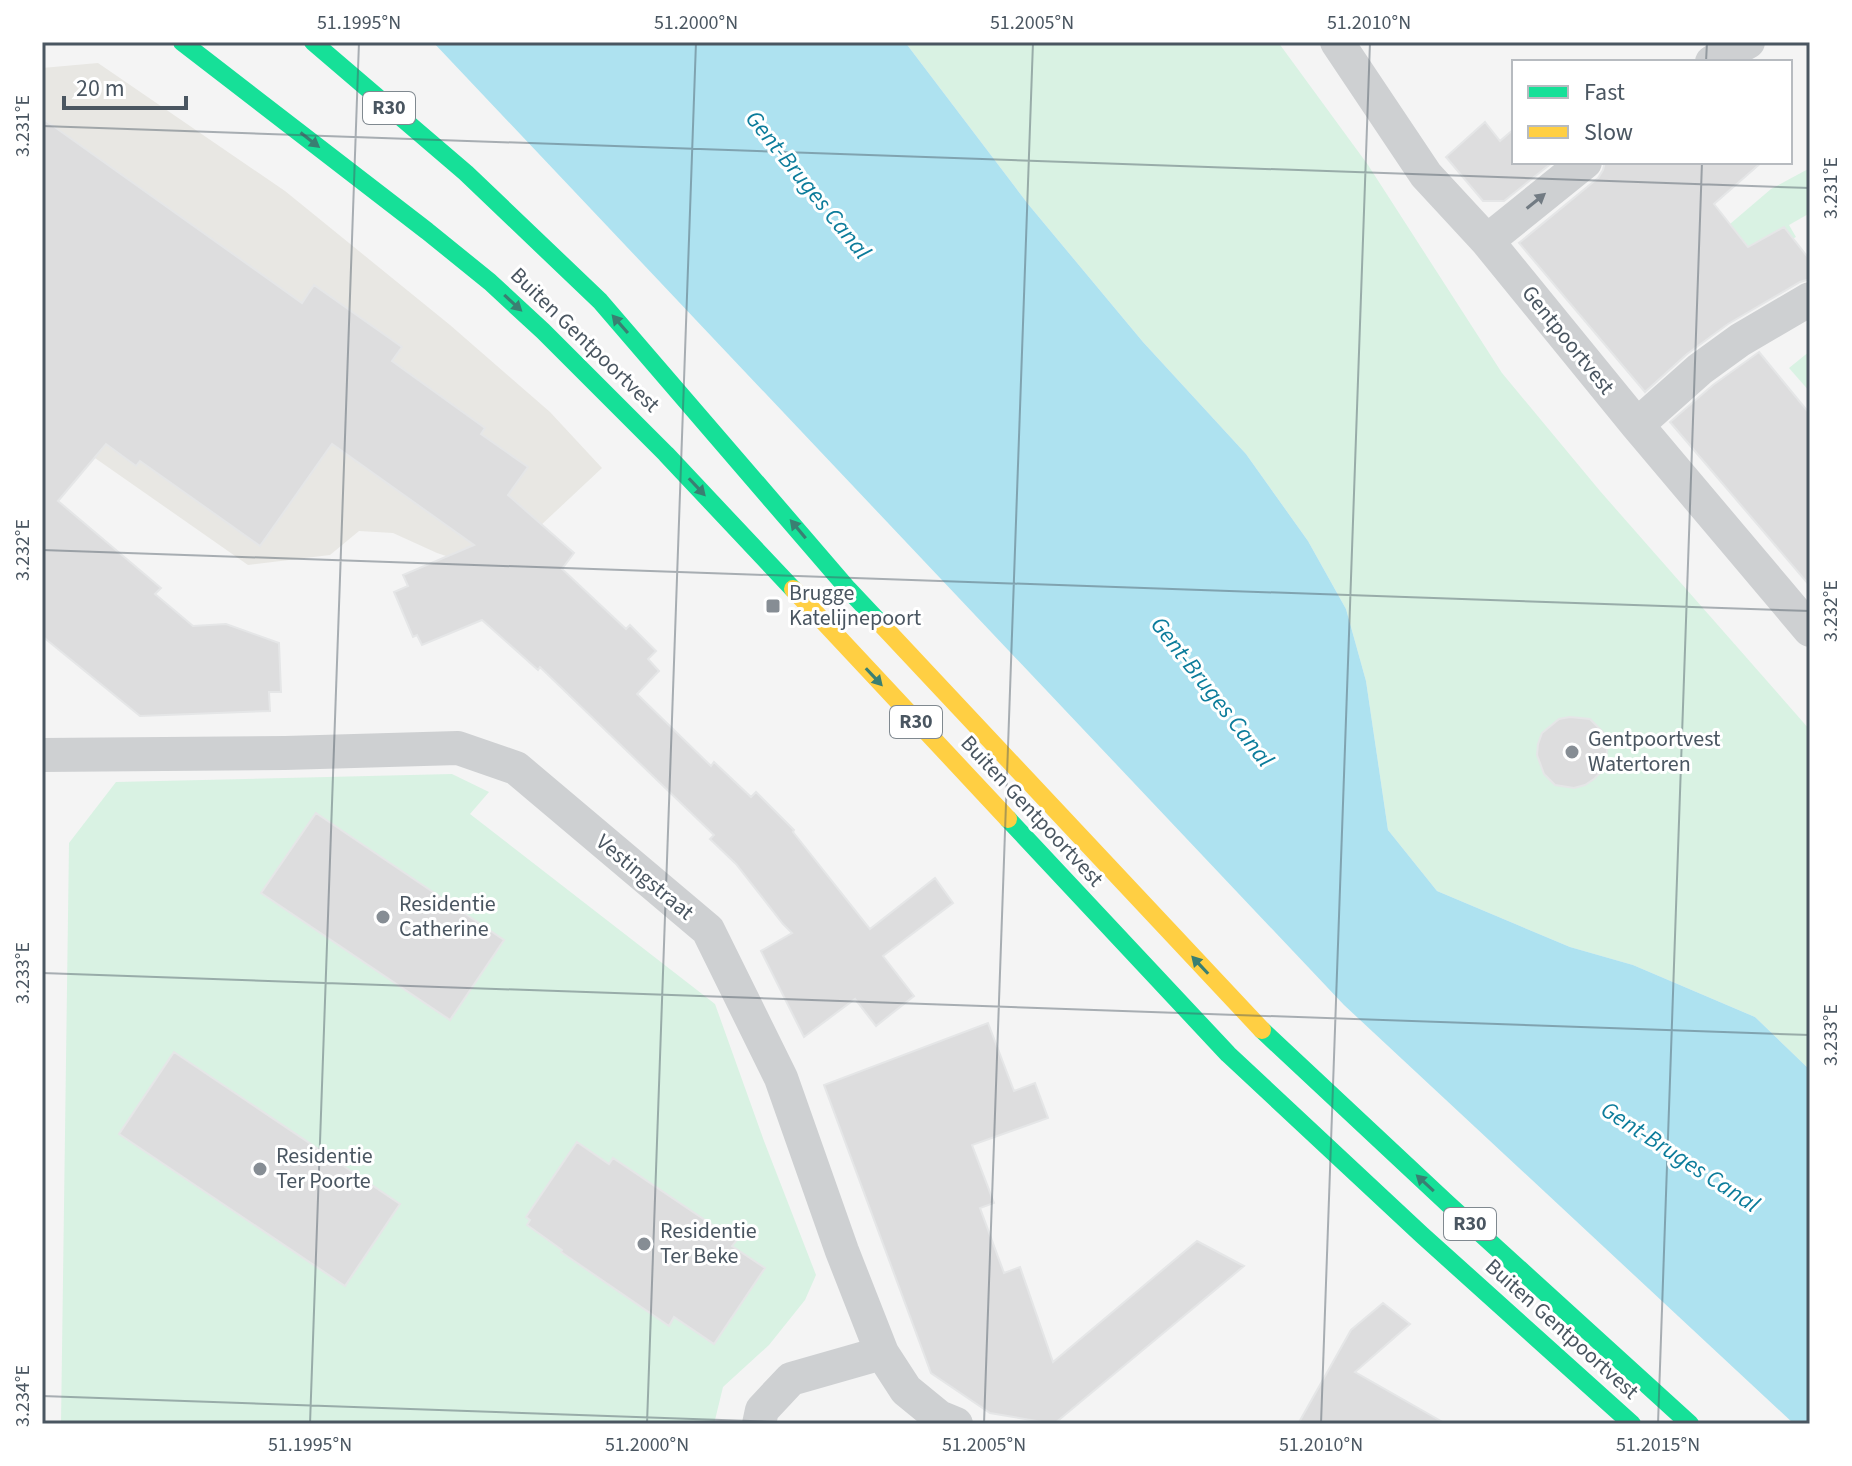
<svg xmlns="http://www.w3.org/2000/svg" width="1852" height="1466" viewBox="0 0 1852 1466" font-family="'Source Sans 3',sans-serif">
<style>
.commercial{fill:#e8e7e3}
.green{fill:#d9f2e3}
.water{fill:#aee2f0}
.building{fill:#ddddde;stroke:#e5e6e7;stroke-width:2}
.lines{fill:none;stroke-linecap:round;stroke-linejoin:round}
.street{stroke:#ced0d2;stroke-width:34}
.fast{stroke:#16e098;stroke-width:18}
.slow{stroke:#ffcf43;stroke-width:18}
.oneway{fill:#3a7f72}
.oneway2{fill:#727b83}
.ticks{fill:none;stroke:#4a5661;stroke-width:2;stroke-opacity:0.45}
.poi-dot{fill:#868d94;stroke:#fff;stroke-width:3}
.labels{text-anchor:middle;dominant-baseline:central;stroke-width:6;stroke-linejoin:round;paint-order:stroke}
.shield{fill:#fff;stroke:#808990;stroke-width:2}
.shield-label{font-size:20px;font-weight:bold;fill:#4a5661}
.street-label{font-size:22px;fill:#4a5661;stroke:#fff}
.poi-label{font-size:22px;fill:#4a5661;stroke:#fff;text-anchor:start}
.water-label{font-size:24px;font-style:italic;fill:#0c7c9b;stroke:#fff}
.neatline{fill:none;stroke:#4a5661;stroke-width:3}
.ticks-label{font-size:20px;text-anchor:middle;fill:#4a5661}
</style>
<rect width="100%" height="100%" fill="#f4f4f4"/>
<path class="commercial" d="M98,63l187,128 165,134 100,87 52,56 -94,88 -41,7 -30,-10 -44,-20 -34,-2 -29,24 -82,10 -206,-144v-353z"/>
<path class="green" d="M905,42h373l90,123 134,208 98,118 210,239v340l-55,-53 -122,-52 -63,-18 -133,-56 -49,-61 -22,-149 -20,-72 -38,-68 -62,-87 -103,-112 -115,-138z
M1810,168v45l-21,12 7,12 -83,46 -17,-30 75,-64z
M1810,351v41l-21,-24z
M452,774l37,18 -19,22 245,190 49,137 52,134 -11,25 -36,45 -46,42 -9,37h-653l8,-581 47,-61z"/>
<path class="water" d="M433,42h472l123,162 115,138 103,112 62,87 38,68 20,72 22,149 49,61 133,56 63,18 122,52 55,53v354h-16l-450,-419z"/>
<path class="building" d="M42,118l260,185 12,-18 88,62 -10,14 93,67 -4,6 47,33 -20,28 66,58 -12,16 64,60 4,-4 26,26 -8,8 11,12 -22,23 74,72 3,-4 37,35 5,-5 38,38 -1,2 77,97 65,-51 18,25 -70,53 31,40 -38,30 -21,-27 -51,38 -43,-86 31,-18 -9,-9 -47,-60 -26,-25 4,-4 -174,-168 -2,3 -56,-50 -60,25 -5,-10 -4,2 -19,-45 14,-6 -5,-11 71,-30 -142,-101 -72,102 -120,-85 -4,5 -30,-22 -48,57 103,87 -6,6 38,32 33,-2 53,19 2,49h-12l1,19 -130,5 -98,-80z
M1485,122l15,19 14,-12v33h39l-49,39h-21l-37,-44z
M1605,162h157l-48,42 34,43 36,-20 26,33v19l-10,3 -72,42 -41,30 -42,38 -126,-149 79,-65 5,-8z
M1759,352l51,62v172l-140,-164 43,-37z
M1570,717l20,2 13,13 4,18 -1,11 -4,10 -8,8 -9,6 -11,3 -19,-3 -11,-11 -7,-19 1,-11 4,-11 17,-14z
M316,813l188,127 -54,80 -189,-127z
M988,1023l26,68 21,-8 13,35 -76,27 22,58 -14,5 24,65 16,-6 33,95 144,-121 47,25 -190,158 -64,-11 -59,-40 -107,-288z
M174,1052l226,152 -55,82 -226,-152z
M577,1142l32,22 4,-6 123,83 -4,5 33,22 -51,76 -40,-27 -5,9 -108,-74 1,-2 -35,-25 3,-5 -4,-3z
M1383,1303l27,21 -55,48 91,52h-148l53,-94z"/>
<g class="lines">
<path class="street" d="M1337,42l89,133 61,66 150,184 173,205
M1712,62l36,-20
M1487,241l98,-79
M1637,425l63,-56 40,-29 70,-41
M42,755l243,-2 173,-5 58,20 192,162 73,148 61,173 40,102 24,37 33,27 17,7
M759,1424l3,-14 29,-31 91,-26"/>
<path class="fast" d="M182,42l245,189 63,51 53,49 123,123 127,135
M313,42l153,131 134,128 248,288 32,34
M1008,819l220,235 194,181 210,189
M1262,1030l185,173 243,221"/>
<path class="slow" d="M793,589l215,230
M880,623l382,407"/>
</g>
<defs><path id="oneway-solid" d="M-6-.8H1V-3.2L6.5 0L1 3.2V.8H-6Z" transform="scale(2)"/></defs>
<g class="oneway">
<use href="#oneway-solid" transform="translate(310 140) rotate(38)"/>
<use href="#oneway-solid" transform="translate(513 303) rotate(43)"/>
<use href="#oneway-solid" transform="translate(620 324) rotate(-131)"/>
<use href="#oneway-solid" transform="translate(697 487) rotate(47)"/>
<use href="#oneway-solid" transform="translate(798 529) rotate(-130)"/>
<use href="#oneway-solid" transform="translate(874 677) rotate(47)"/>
<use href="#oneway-solid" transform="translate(1200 965) rotate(-133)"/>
<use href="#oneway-solid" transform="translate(1425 1183) rotate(-137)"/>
</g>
<use class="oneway2" href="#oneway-solid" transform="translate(1536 201) rotate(-39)"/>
<path class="ticks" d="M1706,62l1,-20M42,126l1768,62M42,550l1768,61M42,973l1768,62M42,1396l791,28M310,1424l49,-1382M647,1424l49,-1382M984,1424l49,-1382M1321,1424l49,-1382M1658,1424l44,-1262"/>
<g class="poi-dot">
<rect x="765" y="598" width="16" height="16" rx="4"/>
<circle cx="1572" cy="752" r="8"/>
<circle cx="383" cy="917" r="8"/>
<circle cx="260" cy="1169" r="8"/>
<circle cx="644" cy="1244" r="8"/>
</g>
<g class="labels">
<g class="shield">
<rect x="363" y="92" width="52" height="32" rx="6"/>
<rect x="890" y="706" width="52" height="32" rx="6"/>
<rect x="1444" y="1208" width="52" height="32" rx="6"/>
</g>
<g class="shield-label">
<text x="389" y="108">R30</text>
<text x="916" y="722">R30</text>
<text x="1470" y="1224">R30</text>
</g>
<g class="street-label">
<text transform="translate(585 340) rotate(44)">Buiten Gentpoortvest</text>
<text transform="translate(1568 340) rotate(51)">Gentpoortvest</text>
<text transform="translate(1032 811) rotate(47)">Buiten Gentpoortvest</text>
<text transform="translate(645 877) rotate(40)">Vestingstraat</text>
<text transform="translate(1562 1329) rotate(42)">Buiten Gentpoortvest</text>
</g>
<g class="poi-label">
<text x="789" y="593">Brugge<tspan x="789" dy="25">Katelijnepoort</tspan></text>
<text x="1588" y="739">Gentpoortvest<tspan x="1588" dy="25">Watertoren</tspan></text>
<text x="399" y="904">Residentie<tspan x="399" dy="25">Catherine</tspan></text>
<text x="276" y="1156">Residentie<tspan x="276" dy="25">Ter Poorte</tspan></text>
<text x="660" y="1231">Residentie<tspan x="660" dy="25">Ter Beke</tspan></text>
</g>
<g class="water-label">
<text transform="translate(808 185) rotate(51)">Gent-Bruges Canal</text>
<text transform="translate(1212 692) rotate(52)">Gent-Bruges Canal</text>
<text transform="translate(1680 1157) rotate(33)">Gent-Bruges Canal</text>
</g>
</g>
<rect width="1852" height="1466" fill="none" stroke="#ffffff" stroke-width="88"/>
<rect x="1512" y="60" width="280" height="104" fill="#ffffff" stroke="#b7bbc0" stroke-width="2"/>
<rect x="1528" y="86" width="40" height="12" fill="#16e098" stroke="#b7bbc0" stroke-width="2"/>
<text x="1584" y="100" font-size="24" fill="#4a5661">Fast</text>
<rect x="1528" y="126" width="40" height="12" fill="#ffcf43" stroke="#b7bbc0" stroke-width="2"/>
<text x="1584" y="140" font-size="24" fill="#4a5661">Slow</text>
<path d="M64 96v12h122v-12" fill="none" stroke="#4a5661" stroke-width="4"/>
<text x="76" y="96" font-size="24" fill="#4a5661" stroke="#ffffff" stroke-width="6" paint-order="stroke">20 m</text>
<rect x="44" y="44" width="1764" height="1378" class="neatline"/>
<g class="ticks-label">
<text x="359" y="29">51.1995°N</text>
<text x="696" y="29">51.2000°N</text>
<text x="1032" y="29">51.2005°N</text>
<text x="1369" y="29">51.2010°N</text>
<text transform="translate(22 126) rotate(-90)" y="7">3.231°E</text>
<text transform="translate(1830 188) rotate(-90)" y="7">3.231°E</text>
<text transform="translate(22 550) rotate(-90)" y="7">3.232°E</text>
<text transform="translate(1830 611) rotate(-90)" y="7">3.232°E</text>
<text transform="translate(22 973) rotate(-90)" y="7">3.233°E</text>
<text transform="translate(1830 1035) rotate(-90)" y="7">3.233°E</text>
<text transform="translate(22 1396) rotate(-90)" y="7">3.234°E</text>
<text x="310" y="1451">51.1995°N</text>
<text x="647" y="1451">51.2000°N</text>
<text x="984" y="1451">51.2005°N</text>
<text x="1321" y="1451">51.2010°N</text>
<text x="1658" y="1451">51.2015°N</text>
</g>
</svg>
